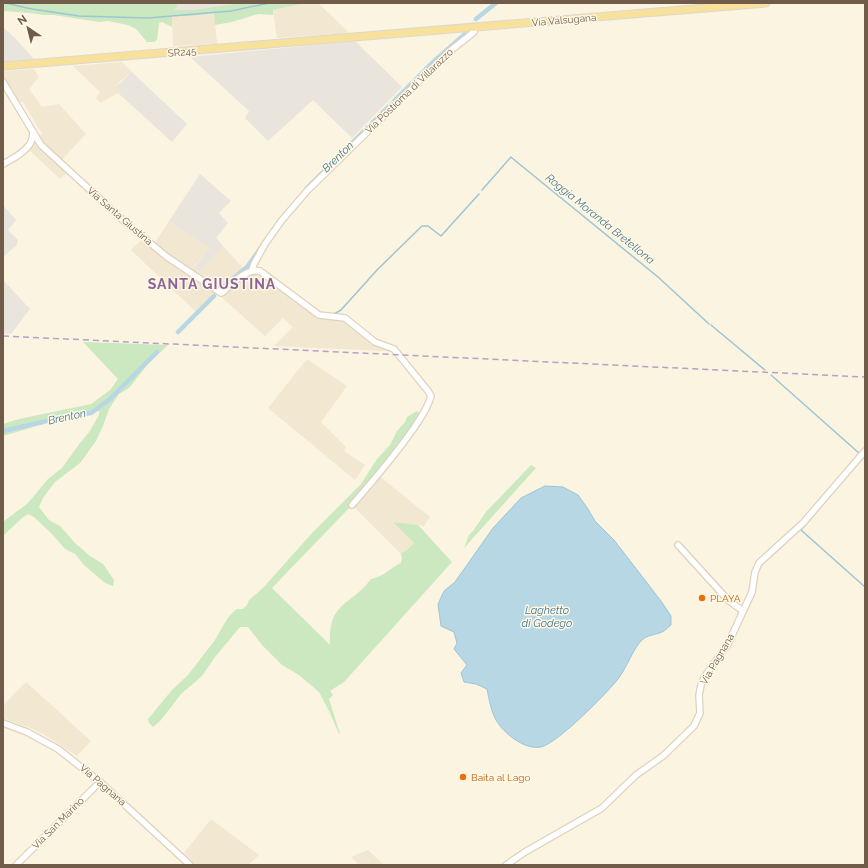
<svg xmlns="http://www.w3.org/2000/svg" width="868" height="868" viewBox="0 0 868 868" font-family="Raleway,sans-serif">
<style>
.residential{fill:#f2e7d0}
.industrial{fill:#eae5dc}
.green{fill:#cbe8c0}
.water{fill:#b7d7e4;stroke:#9dc5d5}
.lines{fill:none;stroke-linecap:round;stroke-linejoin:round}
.stream{stroke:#9dc5d5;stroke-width:1.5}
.canal{stroke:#b7d7e4;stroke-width:4.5}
.minor-casing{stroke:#dfd1bd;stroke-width:8}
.major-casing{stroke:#ddd8d3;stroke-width:9}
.minor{stroke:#fff;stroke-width:5.5}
.major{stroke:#f8e19b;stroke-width:7}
.rail{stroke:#b8a1c3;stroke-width:1.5;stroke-dasharray:6 4;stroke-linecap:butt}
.food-dot{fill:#e8710a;stroke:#fef8e7;stroke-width:1.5}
.labels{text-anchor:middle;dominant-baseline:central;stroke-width:3;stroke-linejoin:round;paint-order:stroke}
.street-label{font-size:10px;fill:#715c49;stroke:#fef8e7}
.food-label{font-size:10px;fill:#c56008;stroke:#fef8e7;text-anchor:start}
.water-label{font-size:11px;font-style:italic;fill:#47778b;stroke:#fef8e7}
.district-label{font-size:14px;font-weight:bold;letter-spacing:1px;fill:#8b6595;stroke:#fef8e7}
</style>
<rect width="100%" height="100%" fill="#fbf4e1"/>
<path class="residential" d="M305,3h13l31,30 -72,5 -4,-28z
M214,13l3,31 -44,2 -1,-30h20z
M122,62l10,10 -12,9 -5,6 5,5 -20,11 -4,-5 4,-6 -27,-26z
M34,69l5,8 -10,12 13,18 17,-3 27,30 -26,28 9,9 -9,8 -35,-33 17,-12 -19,-32h-3l-17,-22v-9z
M169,221l40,27 -15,19 6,4 16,-33 26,29 17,5 61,45 26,2 40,32 -112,-5 19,-19 -10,-9 -18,18 -48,-43 -21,19 -65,-62 12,-12 10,8z
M307,359l40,27 -26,36 25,25 -2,4 21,14 -10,15 -87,-72z
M379,476l51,41 -6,9 -30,-4 20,21 -9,9 -1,-1 -3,3 -52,-52z
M26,682l65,59 -14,15 -29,-19 -17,-9 -28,-10v-13z
M211,819l48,36 -11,10h-52l-12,-12z
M368,850l16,15h-25l-8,-8z"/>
<path class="industrial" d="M176,3h64l-48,7h-19l5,-4z
M3,27l11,10 20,22 -31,3z
M355,41l47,46 -50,51 -39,-38 -45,41 -23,-23 4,-7 -59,-54z
M132,72l55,52 -15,18 -54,-49 2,-1 -5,-5z
M200,174l31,27 -12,12 9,10 -12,15 7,8 -23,25 -6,-3 15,-20 -40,-27z
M3,205l13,15 -8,10 10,10 -1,5 -14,12z
M3,280l27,29 -19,25 -8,-1z"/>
<path class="green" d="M3,3h173l2,3 -4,4h18l48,-7h65l-32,7v5l-15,-1 -26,8 -17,3 -1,-12 -22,3h-20v11l-10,-5 -3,1 -2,17 -3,2h-7l-11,-13 -8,-4 -20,-4 -9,1 -45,-7h-10l-14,-2 -27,-2z
M83,342l85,3 -20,19 -19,24 -10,6 -10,15 -6,17 -7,15 -10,14 -6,8 -25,19 -12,16 -4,9 10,13 11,6 15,17 15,13 13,8 11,16 -1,6 -8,-3 -21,-18 -9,-11 -10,-5 -13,-15 -18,-17 -6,-3 -6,4 -19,18v-14l25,-19 20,-24 14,-11 18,-25 10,-12 9,-16v-4l-49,11 -47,14v-12l16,-5 72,-15 19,-14 8,-11z
M417,411l5,5 -23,30 -16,18 -3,4 -1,8 -29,26 2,3 -80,83 58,57c-2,-44 20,-38 41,-66 12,-2 19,-11 30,-16l1,-5 -1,-4 3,-3 1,1 9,-9 -21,-21 25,3 34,37 -108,120 -14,9 3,4 -4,4 11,35h-1l-10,-23 -10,-19 -20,-17 -17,-10 -20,-20 -14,-18h-8l-25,30 -13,19 -21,18 -20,26 -8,7 -4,-4 -1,-4 24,-29 16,-15 27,-35 12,-21 5,-6 5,-4h6l4,-4 2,-5 13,-11 51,-57 48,-48 16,-25 13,-14 7,-14 8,-9 2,-5z
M531,465l5,3 -72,80 5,-13 4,-4 13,-19z"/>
<path class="water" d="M545,486l18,1 15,8 10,14 7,12 19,19 47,61 10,15v9c-3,2 -6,6 -9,7 -7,3 -15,3 -20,8 -8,7 -16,29 -24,39 -11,14 -60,64 -77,68 -16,3 -37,-13 -45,-27 -5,-9 -7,-21 -9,-31l-11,-5 -12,-2 -3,-9 6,-8 -13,-16 3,-6 -3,-11 -13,-6 -3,-22 6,-13 11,-9 38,-54 28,-30z"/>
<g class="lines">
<path class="stream" d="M5,3l27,6 47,7 69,2 83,-7 38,-8
M482,190l29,-33 1,1 146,119 51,47
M334,314l7,-4 36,-40 45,-44h6l13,10 38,-42
M711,325l54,45
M771,375l89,79
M830,496l-29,34 64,57"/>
<path class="canal" d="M476,19l20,-16
M307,188l125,-125 33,-29
M221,289l26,-22 13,-18
M178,332l36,-36
M3,431l61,-14 27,-4 18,-13 48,-48"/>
<g class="minor-casing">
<path id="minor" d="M3,82l38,63 84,77 42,35 54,36 2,-1c9,-8 23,-24 37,-21l59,44 26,3 30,24 19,7 34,42 3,5c-3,12 -10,21 -17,32 -19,27 -40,52 -62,77
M3,164c9,-5 23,-12 28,-22 1,-3 2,-7 2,-10
M252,270l2,-6 11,-20 17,-24 26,-30 142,-139 24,-19v-5
M678,545l50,55 15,11
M3,723l24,9 31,17 42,33 90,83
M16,865l84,-83
M506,865l19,-13 77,-44 34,-33 27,-19 31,-30 6,-13 -1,-18 2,-10 4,-9 23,-32 11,-24 13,-28 3,-20 4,-9 44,-40 62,-72"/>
</g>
<g class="major-casing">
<path id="major" d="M3,66l763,-63"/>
</g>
<use href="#minor" class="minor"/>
<use href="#major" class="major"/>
<path class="rail" d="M3,336l862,41"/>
</g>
<g class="food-dot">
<circle cx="702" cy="598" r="4"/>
<circle cx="463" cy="777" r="4"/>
</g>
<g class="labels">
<g class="street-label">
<text transform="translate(564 20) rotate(-5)">Via Valsugana</text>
<text transform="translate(182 52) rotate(-5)">SR245</text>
<text transform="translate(409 91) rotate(-44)">Via Postioma di Villarazzo</text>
<text transform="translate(120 216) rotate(41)">Via Santa Giustina</text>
<text transform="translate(717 659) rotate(-60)">Via Pagnana</text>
<text transform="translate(103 785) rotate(41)">Via Pagnana</text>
<text transform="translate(58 823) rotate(-45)">Via San Marino</text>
</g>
<g class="food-label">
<text x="710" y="598">PLAYA</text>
<text x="471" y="777">Baita al Lago</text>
</g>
<g class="water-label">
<text transform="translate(338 157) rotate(-44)">Brenton</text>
<text transform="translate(600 219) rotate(39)">Roggia Moranda Bretellona</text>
<text transform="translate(67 417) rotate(-12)">Brenton</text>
<text x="547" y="610">Laghetto<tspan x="547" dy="13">di Godego</tspan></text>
</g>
<g class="district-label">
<text x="212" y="284">SANTA GIUSTINA</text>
</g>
</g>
<rect width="868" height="868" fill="none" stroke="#715c49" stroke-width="8"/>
<g transform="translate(28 28) rotate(325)" stroke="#fef8e7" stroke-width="3" paint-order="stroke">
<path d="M0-3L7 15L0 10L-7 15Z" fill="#715c49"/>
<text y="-6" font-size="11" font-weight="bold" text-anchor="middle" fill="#715c49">N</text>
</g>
</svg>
